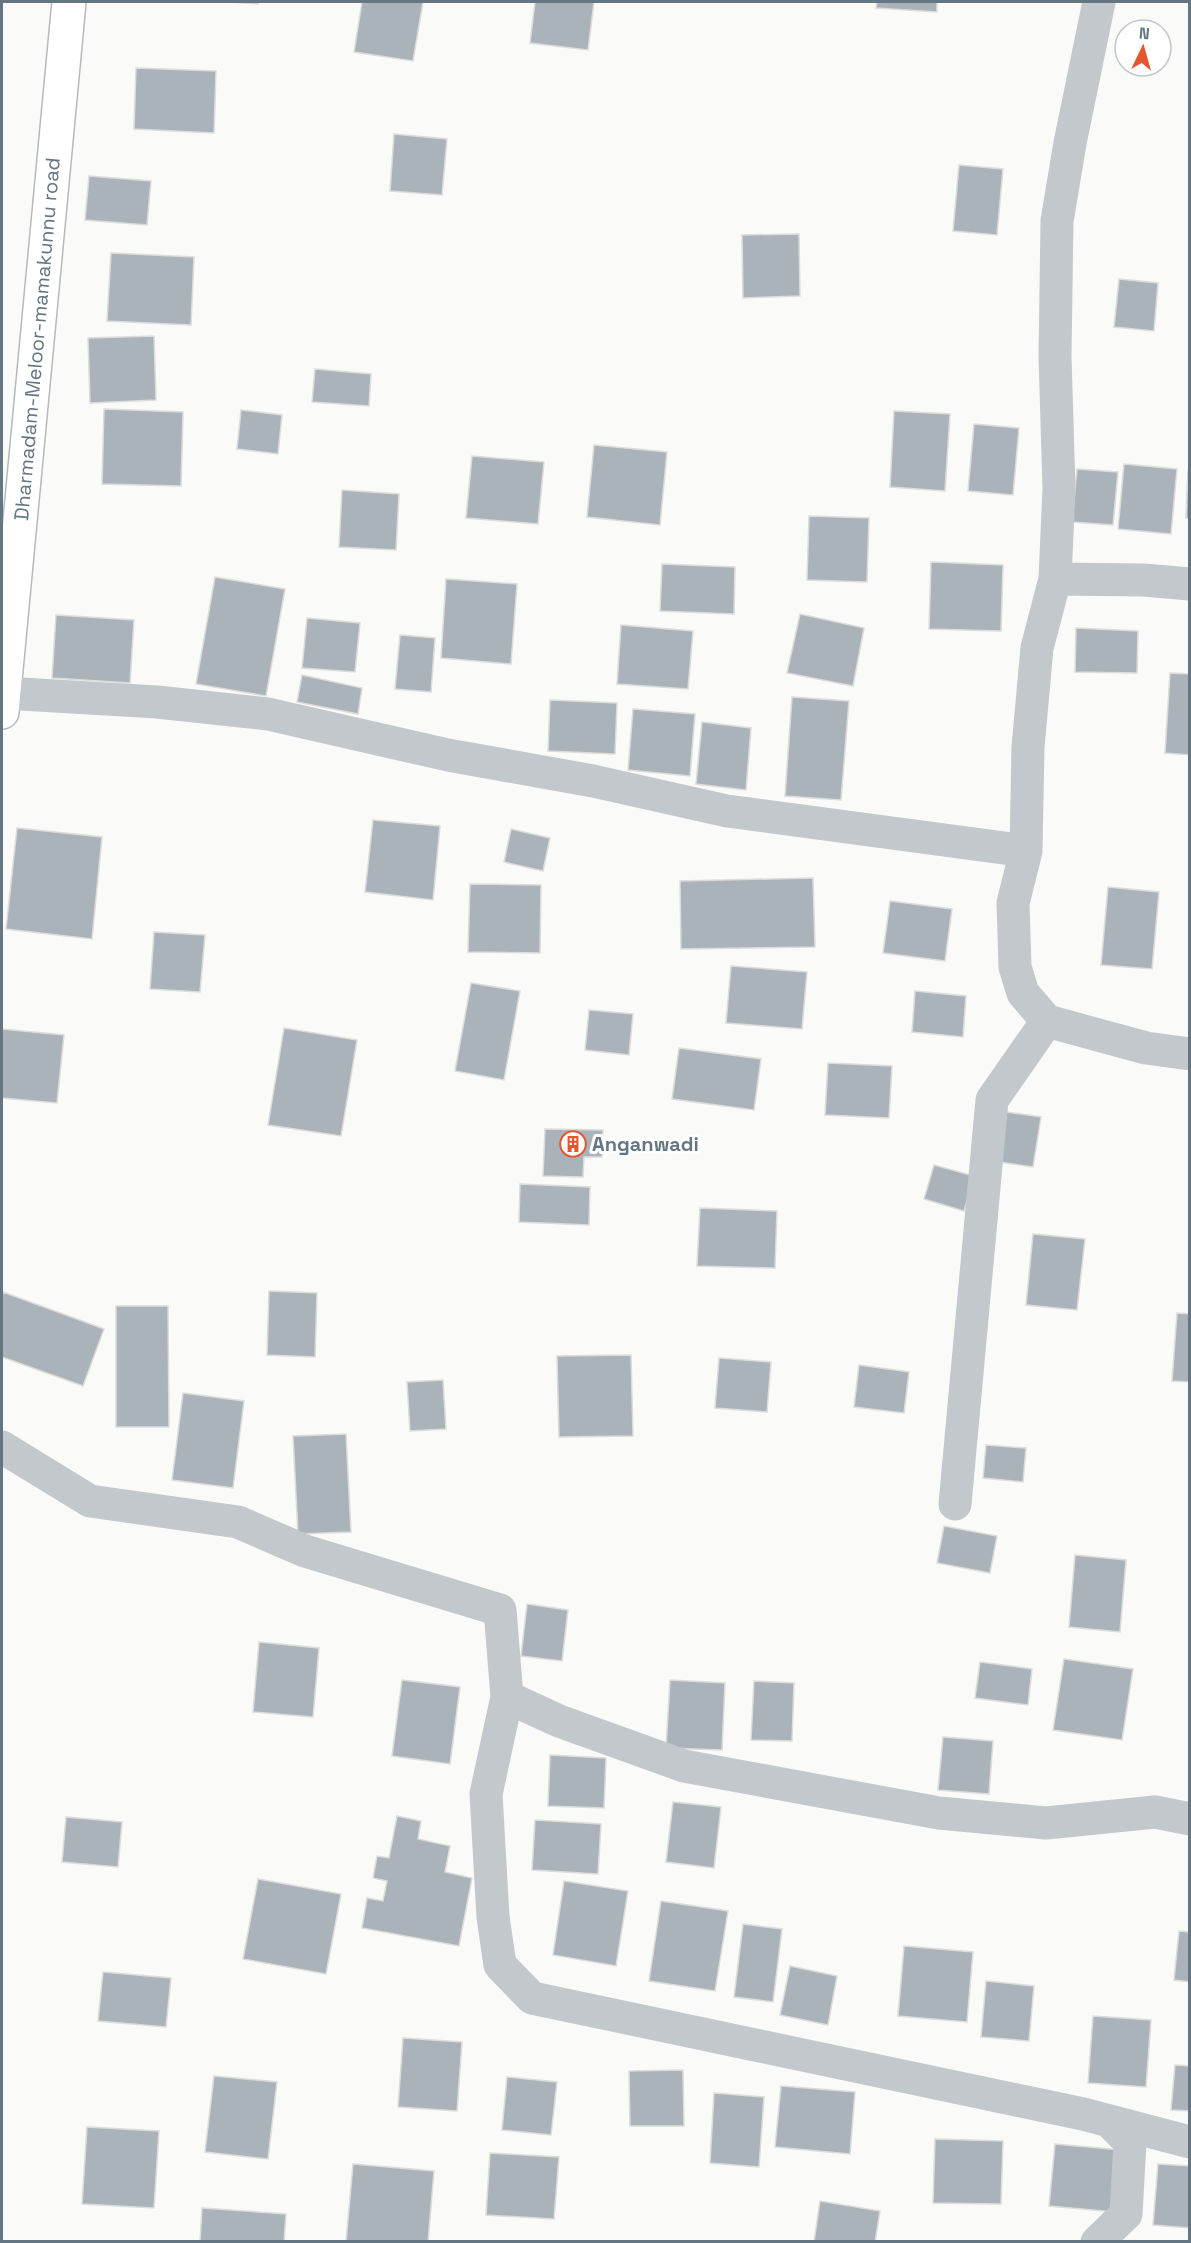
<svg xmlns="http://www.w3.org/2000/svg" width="1191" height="2243" viewBox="0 0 1191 2243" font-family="'Space Grotesk',sans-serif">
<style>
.building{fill:#aab3b9;stroke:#dcdcda;stroke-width:1.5}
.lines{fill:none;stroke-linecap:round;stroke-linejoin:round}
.major-casing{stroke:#b5babe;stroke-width:36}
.minor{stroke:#c3c8cc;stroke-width:33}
.major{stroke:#fff;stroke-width:33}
.labels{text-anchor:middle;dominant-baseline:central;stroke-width:6;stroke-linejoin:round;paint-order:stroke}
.street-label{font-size:20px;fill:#657683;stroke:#fff}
.poi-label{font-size:20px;font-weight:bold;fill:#657683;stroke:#fff;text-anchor:start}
</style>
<rect width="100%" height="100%" fill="#fafaf8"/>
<path class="building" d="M227,2h32l-1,2z
M362,2h61l-10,59 -59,-9z
M535,2h59l-6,48 -58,-7z
M877,2h60v10l-61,-4z
M136,68l80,3 -2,62 -80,-4z
M394,134l53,5 -5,56 -52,-4z
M959,165l44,4 -6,66 -44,-4z
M89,176l62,5 -4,44 -62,-5z
M799,234l1,62 -57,2 -1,-63z
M111,253l83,4 -3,68 -84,-4z
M1119,279l39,4 -4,48 -40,-4z
M154,336l2,64 -66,3 -2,-65z
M315,369l56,5 -2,32 -57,-4z
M104,409l79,3 -2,74 -79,-2z
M241,410l41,5 -4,39 -41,-5z
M894,411l56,3 -5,77 -55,-4z
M974,424l45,4 -6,67 -45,-4z
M594,445l73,7 -7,73 -73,-8z
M472,456l72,6 -6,62 -72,-6z
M1124,464l53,5 -6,65 -53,-5z
M1077,469l41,3 -5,53 -41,-3z
M1188,470h2v49l-4,-1z
M342,490l57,4 -3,56 -57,-3z
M809,516l60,2 -2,64 -60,-2z
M931,562l72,3 -2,66 -72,-2z
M662,564l73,3 -1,47 -74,-3z
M215,577l70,12 -19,107 -70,-12z
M446,579l71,5 -6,80 -70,-6z
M800,614l64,14 -11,58 -66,-13z
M56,615l78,5 -4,63 -78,-5z
M307,618l53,5 -5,49 -53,-4z
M621,625l72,6 -5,58 -71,-5z
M1076,628l62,3 -1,42 -62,-1z
M400,635l35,3 -4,54 -36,-3z
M1170,673l20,1v81l-25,-2z
M302,675l60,13 -4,26 -61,-12z
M792,697l57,4 -8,99 -56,-4z
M550,700l67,3 -2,51 -67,-3z
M633,709l62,5 -5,62 -62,-6z
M702,722l49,6 -5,62 -50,-6z
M373,820l67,6 -7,74 -68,-8z
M17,828l85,9 -10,102 -86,-10z
M511,829l39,9 -7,33 -39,-9z
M813,878l2,69 -134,2 -1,-68z
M470,884l71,1 -1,68 -72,-1z
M1108,887l51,5 -7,77 -51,-4z
M890,901l62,8 -7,52 -62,-8z
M154,932l51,3 -5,57 -50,-3z
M731,966l76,6 -5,57 -76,-6z
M471,983l49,8 -16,89 -49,-9z
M915,991l51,5 -3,41 -51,-5z
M589,1010l44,4 -4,41 -44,-5z
M284,1028l73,12 -16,96 -73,-11z
M2,1029l62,6 -7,68 -55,-5z
M679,1048l82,11 -7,51 -82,-11z
M828,1063l64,3 -3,52 -64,-3z
M1000,1111l41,6 -8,50 -40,-6z
M545,1129l58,1 -1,27h-18l-1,20 -40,-1z
M934,1165l40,11 -10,35 -40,-12z
M520,1184l70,3 -1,38 -70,-3z
M700,1208l77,3 -2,57 -78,-2z
M1033,1234l52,5 -8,71 -51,-5z
M269,1291l48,2 -2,64 -48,-2z
M3,1292l101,37 -21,57 -81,-29v-60z
M116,1306h52l1,121h-53z
M1177,1313l13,1v68l-18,-1z
M631,1355l2,81 -74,1 -2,-81z
M719,1358l52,4 -4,50 -52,-4z
M859,1365l50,7 -5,41 -50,-6z
M443,1380l3,49 -36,2 -3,-49z
M183,1393l61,8 -11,87 -61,-8z
M346,1434l5,98 -53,2 -5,-98z
M986,1445l40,3 -3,34 -40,-4z
M944,1526l53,10 -7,37 -53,-10z
M1075,1555l51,5 -6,72 -51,-5z
M527,1604l41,6 -6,51 -41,-5z
M259,1642l60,6 -6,69 -60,-5z
M1064,1659l69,10 -11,71 -69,-10z
M980,1662l52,7 -4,36 -53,-7z
M402,1680l58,7 -10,77 -58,-8z
M670,1680l55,3 -3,67 -56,-2z
M754,1681l40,2 -2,58 -41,-1z
M943,1737l50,4 -4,53 -51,-4z
M550,1755l56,3 -2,50 -56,-2z
M673,1802l48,5 -7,61 -48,-6z
M397,1816l24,5 -3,18 32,7 -5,26 27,6 -13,68 -97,-18 5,-30 16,3 4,-20 -14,-3 4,-22 12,2z
M66,1817l56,5 -4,45 -56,-5z
M535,1820l66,4 -3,50 -66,-4z
M258,1879l83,15 -15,80 -83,-15z
M564,1881l64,10 -12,75 -63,-11z
M661,1901l67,10 -13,80 -66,-10z
M743,1924l39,5 -9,73 -39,-5z
M1179,1931l11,1v50l-16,-2z
M904,1946l69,6 -6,70 -69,-6z
M790,1966l47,10 -9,49 -48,-10z
M103,1972l68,6 -5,49 -68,-6z
M986,1981l48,5 -5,55 -48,-4z
M1093,2016l58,4 -5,67 -58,-4z
M403,2038l59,4 -5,69 -59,-4z
M1175,2065l15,1v45l-19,-1z
M683,2070l1,56h-54l-1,-55z
M214,2076l63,6 -9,77 -63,-7z
M507,2077l50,5 -6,53 -49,-5z
M781,2086l74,6 -5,62 -75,-7z
M714,2093l50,4 -5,70 -49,-4z
M87,2127l72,4 -5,77 -72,-4z
M935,2139l68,2 -2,63 -68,-1z
M1055,2144l66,6 -6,62 -66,-6z
M490,2153l69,4 -5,62 -68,-4z
M353,2164l81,7 -6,71h-82z
M1158,2164l32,2v62l-37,-3z
M820,2201l60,10 -5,31h-61z
M202,2208l84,6 -2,28h-84z"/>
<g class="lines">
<g class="major-casing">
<path id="major" d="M2,712l67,-710"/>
</g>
<path class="minor" d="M1055,579l4,-91 -4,-132 2,-135 13,-78 29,-141
M4,693l153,9 111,12 180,41 145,26 134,30 299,40 2,-104 9,-99 18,-69 89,1 46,4
M1026,851l-13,52 2,64 8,26 24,28 99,27 44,6
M2,1447l88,54 148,21 67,29 195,59 7,87 52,24 125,45 255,47 107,10 109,-11 35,7
M955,1504l37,-404 55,-79
M507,1697l-21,97 7,123 7,48 32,33 551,116 107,28
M1097,2242l29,-28 4,-72 -21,-21"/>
<use href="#major" class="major"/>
</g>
<defs>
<g id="building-ring" transform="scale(1.35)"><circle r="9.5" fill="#fff" stroke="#e4572e" stroke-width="1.5"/><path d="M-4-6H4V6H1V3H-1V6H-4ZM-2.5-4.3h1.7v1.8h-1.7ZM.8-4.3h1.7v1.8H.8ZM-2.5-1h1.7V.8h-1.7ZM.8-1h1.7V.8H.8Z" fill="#e4572e"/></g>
</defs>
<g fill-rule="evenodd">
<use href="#building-ring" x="573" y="1144"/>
</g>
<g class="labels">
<g class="street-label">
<text transform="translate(37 339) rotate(-85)">Dharmadam-Meloor-mamakunnu road</text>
</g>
<g class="poi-label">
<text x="592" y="1144">Anganwadi</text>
</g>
</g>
<rect width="1191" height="2243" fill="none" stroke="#657683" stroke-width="6"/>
<g transform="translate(1143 48) rotate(5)"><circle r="28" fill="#ffffff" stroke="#c1c8cd" stroke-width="1.5"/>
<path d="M0-4.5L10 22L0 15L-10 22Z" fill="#e4572e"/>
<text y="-9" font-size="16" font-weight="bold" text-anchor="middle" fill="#657683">N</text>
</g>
</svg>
